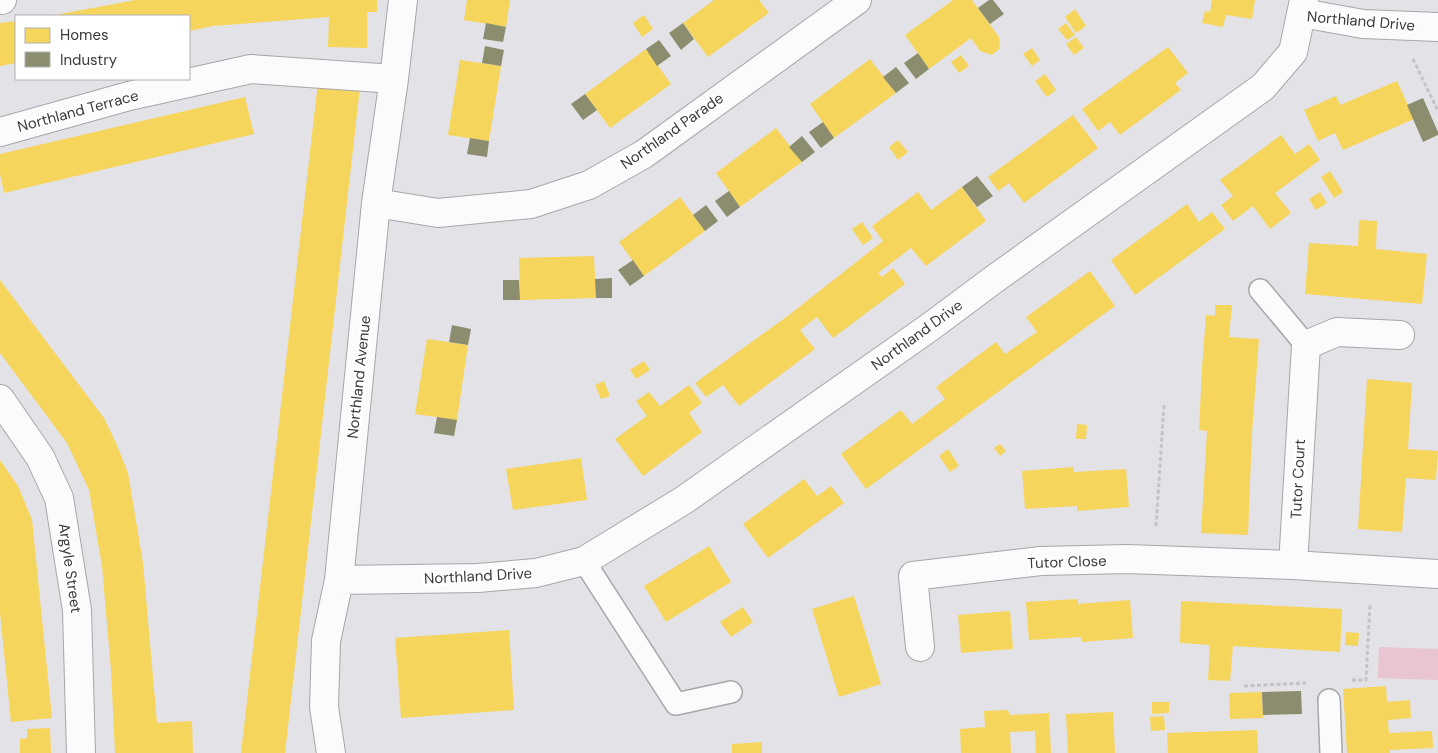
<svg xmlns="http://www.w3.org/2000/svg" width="1438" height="753" viewBox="0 0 1438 753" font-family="'DM Sans',sans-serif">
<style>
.green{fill:#e8c5d0}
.homes{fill:#f6d55c}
.industry{fill:#8c8c6e}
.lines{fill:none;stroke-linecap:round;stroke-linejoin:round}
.service-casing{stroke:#a7a6aa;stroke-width:24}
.minor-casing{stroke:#a7a6aa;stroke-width:30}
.path{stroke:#c4c3c5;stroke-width:3;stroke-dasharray:4 2.5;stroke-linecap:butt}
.service{stroke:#fbfbfb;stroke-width:21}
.minor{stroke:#fbfbfb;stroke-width:28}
.labels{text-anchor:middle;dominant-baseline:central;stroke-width:5;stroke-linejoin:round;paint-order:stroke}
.street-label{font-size:15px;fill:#3b3a3e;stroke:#fff}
</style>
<rect width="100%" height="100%" fill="#e3e2e7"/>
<path class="green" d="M1379,647l59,2v31l-60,-2z"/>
<path class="homes" d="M136,0h241v12h-10v36l-39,-1 1,-30 -116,9 -24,5v-15h-140z
M467,0h43l-4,27 -42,-7z
M714,0h45l10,13 -61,44 -25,-34z
M953,0h19l27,37 1,11 -8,7 -12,-4 -9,-13 -42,31 -24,-34z
M1212,0h43l-3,19 -26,-4 -3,12 -21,-4 3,-12 5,1z
M1075,9l11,17 -10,7 -11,-16z
M644,15l9,14 -11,8 -9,-14z
M16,21v42l-16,3v-43z
M1066,23l9,12 -8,5 -9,-11z
M1076,37l8,11 -10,7 -8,-11z
M1168,47l20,26 -13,10 6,7 -61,45 -10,-13 -12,9 -16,-22z
M1032,48l8,12 -8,6 -9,-12z
M646,49l25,35 -61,44 -25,-34z
M961,55l8,11 -10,7 -8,-11z
M870,59l26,34 -62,45 -24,-34z
M460,60l41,6 -12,75 -41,-6z
M1045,74l11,16 -9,7 -12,-16z
M1397,81l17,38 -71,31 -8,-17 -17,8 -14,-31 32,-14 4,9z
M318,82l42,5 -75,666h-44z
M245,97l9,37 -250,59 -4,-19v-20z
M1073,115l25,33 -74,55 -15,-20 -11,8 -10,-14z
M776,128l26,34 -62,45 -24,-34z
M1281,135l14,19 14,-10 11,16 -45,33 16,20 -21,16 -17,-23 -20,15 -12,-16 12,-9 -13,-16z
M898,140l10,12 -10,8 -9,-13z
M1330,171l13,21 -9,6 -13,-21z
M962,187l24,34 -60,45 -15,-18 -33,25 4,4 11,-9 12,16 -72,54 -16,-21 -17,13 15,19 -76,57 -16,-21 -17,12 -11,-14 94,-68 94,-74 -11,-15 46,-34 13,18z
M1320,192l7,11 -11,7 -7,-11z
M680,197l25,34 -61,45 -25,-34z
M1187,204l12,18 13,-10 13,17 -90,66 -24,-35z
M1359,220l18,1 -1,28 51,5 -5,50 -117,-10 4,-51 49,3z
M862,222l11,16 -10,7 -11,-16z
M594,256l2,42 -76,2 -1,-42z
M1090,271l25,35 -249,183 -25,-35 60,-44 11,14 33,-25 -9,-12 60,-45 9,12 32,-22 -11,-15z
M0,280l104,138 12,25 12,30 15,90 14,160 35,-2 1,32h-78l-4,-83 -9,-104 -13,-76 -22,-47 -67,-90z
M1215,305h17l-3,32 30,2 -7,94 -4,102 -47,-2 6,-102 -8,-1 3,-62 4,-53 9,1z
M427,339l41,6 -11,75 -42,-6z
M644,361l6,9 -14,9 -6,-9z
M1367,379l45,4 -4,66 30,2 -2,29 -30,-2 -4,54 -44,-3z
M604,381l6,15 -9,3 -6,-14z
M689,385l13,18 -13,10 13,19 -59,44 -28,-37 32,-23 -11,-15 13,-9 11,14z
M1077,424l10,1 -1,14h-10z
M1000,444l6,7 -6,5 -6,-8z
M948,449l11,17 -9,6 -11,-16z
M581,458l6,42 -74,10 -7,-41z
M0,460l18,26 14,34 20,198 -41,4 -11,-109z
M1074,467v5l52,-3 3,38 -52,4v-5l-52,3 -3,-38z
M804,479l13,17 14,-10 13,17 -76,55 -25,-34z
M709,546l22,36 -65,40 -22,-36z
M854,596l27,88 -42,13 -27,-88z
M1078,599v5l52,-4 3,38 -51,4 -1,-5 -52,3 -3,-38z
M1181,601l161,8 -2,43 -107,-6 -3,35 -22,-1 2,-35 -30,-2z
M743,607l10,15 -22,15 -11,-15z
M1010,611l3,38 -52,4 -3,-38z
M509,630l5,80 -113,8 -6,-80z
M1346,632l13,1 -1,13 -13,-1z
M1386,686l1,16 23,-2 1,18 -23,2 1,13 43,-2 1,17 -43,2v3h-43l-4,-64z
M1262,692l1,26 -33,1 -1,-26z
M1152,702h17v11l-17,1z
M1008,710l2,5 39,-2 2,40h-15l-1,-22 -25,1 1,21h-50l-1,-24 25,-2 -1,-16z
M1113,712l2,41h-47l-2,-39z
M1164,716l1,14 -14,1 -1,-14z
M50,728l1,25h-31v-14l7,-1v-9z
M1257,730l1,23h-90l-1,-20z
M762,742v11h-30v-9z"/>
<path class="industry" d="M989,0h4l11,14 -14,10 -12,-16z
M486,23l20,4 -3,15 -20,-3z
M683,23l11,16 -13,11 -12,-17z
M659,40l12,16 -14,10 -11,-17z
M485,46l19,4 -3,16 -19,-3z
M918,53l11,16 -13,10 -12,-16z
M896,67l13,16 -13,10 -13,-16z
M585,94l12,16 -14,10 -12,-16z
M1423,98l15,34v3l-15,7 -16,-37z
M823,122l11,16 -13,10 -12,-16z
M802,136l13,16 -13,10 -13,-15z
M470,138l19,3 -2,16 -20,-3z
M977,176l16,20 -16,11 -15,-20z
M729,191l11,16 -13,10 -12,-16z
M706,205l12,16 -13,10 -12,-16z
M633,260l11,16 -14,10 -12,-16z
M612,278v20h-16l-1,-19z
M503,280h16l1,20h-17z
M452,325l19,4 -3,16 -19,-3z
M437,417l20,3 -3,16 -20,-3z
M1301,691l1,23 -39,1 -1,-23z"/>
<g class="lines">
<g class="service-casing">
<path id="service" d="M1260,290l46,55
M584,561l92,143 55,-12
M1329,700l2,53"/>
</g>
<g class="minor-casing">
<path id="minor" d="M0,0h2
M1302,13l61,11 75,3
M0,132l129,-36 122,-27 143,10
M376,203l62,10 93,-9 58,-19 55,-31 213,-154
M1400,335l-63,-3 -31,13 -13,220 145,9
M0,399l40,58 19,41 18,112 4,143
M339,580l139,-2 58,-5 48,-12 100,-61 246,-173 63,-47 270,-193 30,-35 11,-52
M920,647l-7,-71 128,-15 86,-2 166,6
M331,753l-7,-46 2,-66 13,-61 37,-377 18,-124 9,-79"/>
</g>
<path class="path" d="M1413,59l25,52
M1156,526l8,-121
M1352,680h14l4,-77
M1244,686l62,-3"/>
<use href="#service" class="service"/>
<use href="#minor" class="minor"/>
</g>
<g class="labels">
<g class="street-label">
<text transform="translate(1361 21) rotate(5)">Northland Drive</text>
<text transform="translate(78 111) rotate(-15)">Northland Terrace</text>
<text transform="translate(672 131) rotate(-35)">Northland Parade</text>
<text transform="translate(917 335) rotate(-36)">Northland Drive</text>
<text transform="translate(359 377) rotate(-84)">Northland Avenue</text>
<text transform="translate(1298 479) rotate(-87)">Tutor Court</text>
<text transform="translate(1067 562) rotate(-2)">Tutor Close</text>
<text transform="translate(70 568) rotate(82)">Argyle Street</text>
<text transform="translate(478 576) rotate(-3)">Northland Drive</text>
</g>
</g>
<rect x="15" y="15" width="175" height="65" fill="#ffffff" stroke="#b1b0b2"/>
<rect x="25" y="28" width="25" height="15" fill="#f6d55c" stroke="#b1b0b2"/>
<text x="60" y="40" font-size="15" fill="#3b3a3e">Homes</text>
<rect x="25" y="52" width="25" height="15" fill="#8c8c6e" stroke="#b1b0b2"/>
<text x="60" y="65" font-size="15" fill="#3b3a3e">Industry</text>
</svg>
